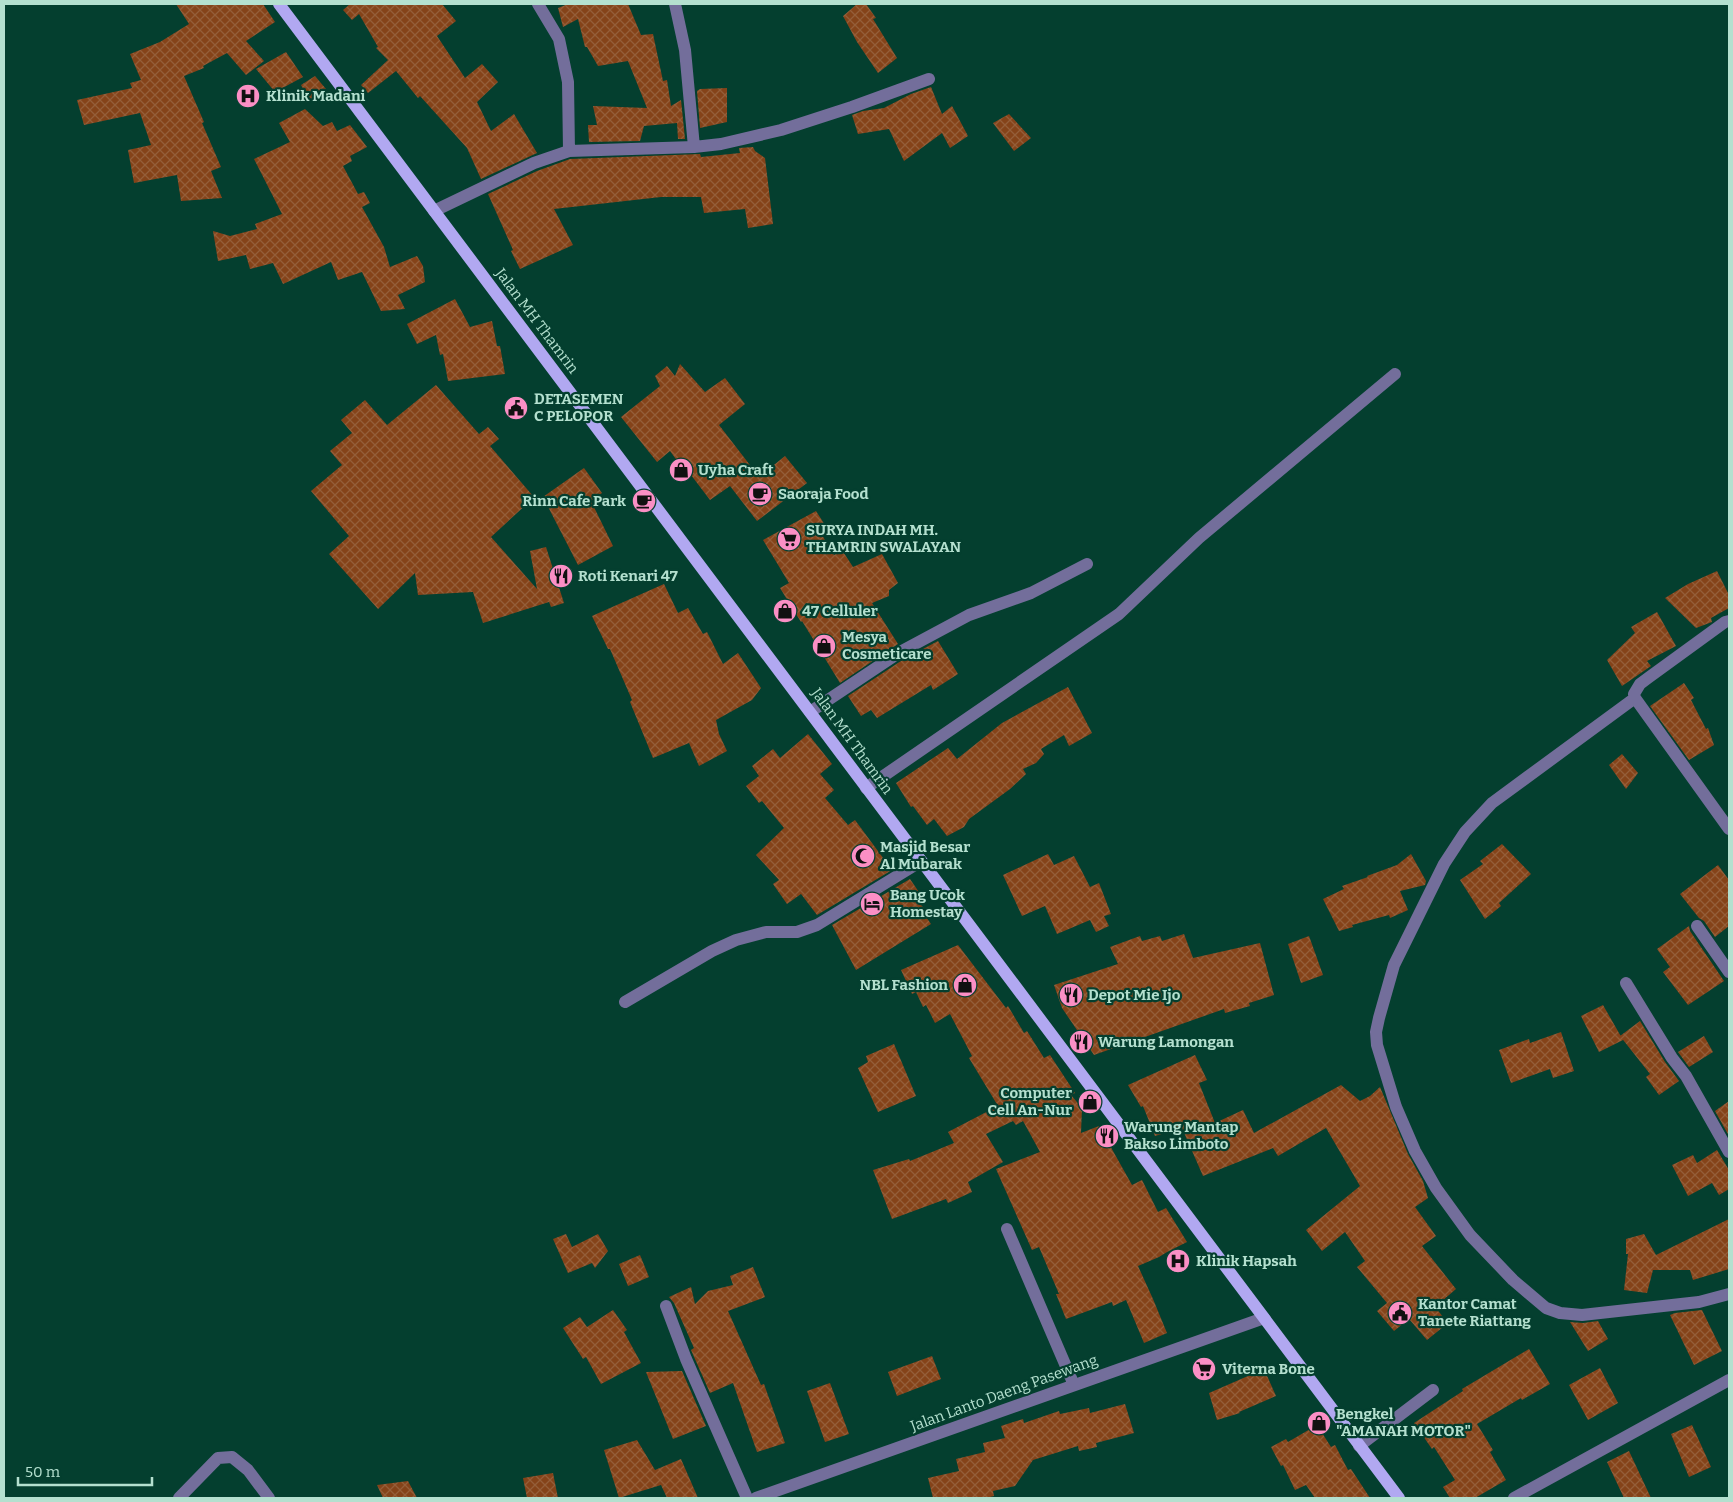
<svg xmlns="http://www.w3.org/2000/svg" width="1733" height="1502" viewBox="0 0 1733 1502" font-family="Bitter,serif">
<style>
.building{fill:url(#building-cross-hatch)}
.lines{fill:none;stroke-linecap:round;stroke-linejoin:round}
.minor{stroke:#736e9b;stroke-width:12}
.major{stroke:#b1a8f1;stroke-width:12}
.labels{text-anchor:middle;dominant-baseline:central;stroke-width:4.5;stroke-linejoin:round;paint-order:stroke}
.poi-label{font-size:15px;font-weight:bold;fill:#b4e0cf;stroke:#043f2f;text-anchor:start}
.street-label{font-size:15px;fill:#b4e0cf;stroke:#043f2f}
</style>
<defs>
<pattern id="building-cross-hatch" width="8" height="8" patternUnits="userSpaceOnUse" patternTransform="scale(1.25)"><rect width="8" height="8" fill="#854319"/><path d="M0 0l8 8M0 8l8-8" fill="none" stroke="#945e39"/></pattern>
</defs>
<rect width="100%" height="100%" fill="#043f2f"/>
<path class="building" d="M176,4h87l12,18 -29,19 18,20 -18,14 -19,-22 -24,13 1,2 -20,8 20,46 -2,1 19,44 -10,4 11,27 -41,3 -4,-26 -43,8 -6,-33 23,-5 -11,-32 -56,12 -7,-25 55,-12 -2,-5 11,-3 -11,-26 30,-12 29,-18z
M350,4h92l14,17 -19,15 28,42 17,-14 16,18 -21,20 14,29 23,-17 23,39 -56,26 -14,-31 -47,-52 -2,2 -22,-27 -28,22 -7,-8 27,-25 -12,-12 2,-1 -19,-33 -7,6 -9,-10z
M568,4h60l13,31 12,-1 10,47 4,-1 4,26 10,-6 4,39h-7l-1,-16 -33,3 -4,15 -51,1 -1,-17h9l-4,-19 54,2 -19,-47 -30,5 -11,-19h-2l-7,-28 -15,8 -5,-19z
M857,4h9l10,14 -3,1 24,39 -19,15 -21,-31 -14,-26z
M286,52l17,25 -28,15 -19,-23z
M315,76l11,13 -16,13 -9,-17z
M931,87l11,27 10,-8 16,30 -18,12 -8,-15 -38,28 -15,-32 -31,5 -6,-19 11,-4 21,-3 27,-14z
M727,88v34l-27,6 -3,-37 3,-2z
M305,109l18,17 9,-4 5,9 13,-6 17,22 -17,9 2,5 -9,5 15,28 6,-2 6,11 -8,4 22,40 6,20 27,-11 6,10 2,16 -27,13 7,14 -24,2 -19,-39 -24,8 -7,-18 -48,22 -10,-21 -23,6 -4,-14 -28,6 -5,-30 17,5 27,-7 -2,-5 27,-10 -28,-55 36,-17 -11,-19z
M1009,114l22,24 -17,13 -21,-28z
M753,147l2,4 10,7 8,66 -25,4 -3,-19 -41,4 -3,-16h-40l-107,12 19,36 -53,24 -9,-18 2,-1 -25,-56 49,-23 33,-12 130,-5 1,3 39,-4 -1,-5z
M455,299l15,28 22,-6 5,25h3l5,28 -57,7 -5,-27 -3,1 -4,-20 -19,9 -10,-20z
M680,364l25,28 20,-14 20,26 -26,21 34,44 5,-4 6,8 21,-17 22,27 -50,38 -27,-35 -20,14 -19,-25 -2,2 -19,-26 -13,11 -36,-45 39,-31 -5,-10 12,-10 8,10z
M436,385l43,49 9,-7 11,12 -9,7 43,50 -4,1 1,4 -39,36 46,52 -7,-38 16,-4 18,56 -13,4 -2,-5 -66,21 -10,-31 -55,3 -3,-22 -37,36 -49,-55 20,-18 -38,-45 31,-26 -12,-14 22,-18 -11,-13 24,-20 22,25z
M584,468l18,25 -11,8 22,45 -35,19 -35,-68z
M816,511l9,14 -6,5 15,25 8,-5 11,17 29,-13 16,29 -9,7v6l-17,7 26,41 -58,39 -38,-62 -1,1 -21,-34 9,-5 -26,-43z
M1717,571l12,24v13l-18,10 1,4 -16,6 -31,-30 23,-14z
M664,584l14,29 10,-5 15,26 4,-2 16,32 15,-11 23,35 -9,12 -36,20 3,14 8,17 -28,15 -10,-23 -36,15 -23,-56 2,-2 -22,-51h-2l-16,-33z
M1657,612l19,34 -29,15 4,5 -29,20 -15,-26 28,-27 -4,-6z
M938,641l20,33 -25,16 -2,-5 -54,33 -6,-8 -10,6 -13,-20 56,-37z
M1684,683l10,15 -3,2 15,29 2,-1 6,17 -25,15 -39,-54z
M1068,687l24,46 -23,13 -5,-11 -23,14 3,5 -8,9 -13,6 3,5 -16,15 -41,30 -5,8 -17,9 -13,-17 -7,6 -14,-19 -2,1 -15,-24 52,-35 9,11 45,-36z
M808,734l24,30 -12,10 14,16 -9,8 23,27 7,-5 37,50 -75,45 -16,-21 -14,10 -14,-20 6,-4 -23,-25 28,-27 -22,-27 -3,2 -13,-17 13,-10 -7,-10 21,-17 7,9z
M1622,754l16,19 -12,16 -17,-24z
M1502,844l29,30 -32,29 2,3 -16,13 -25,-39 23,-16 -3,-3z
M1048,854l6,11 20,-9 16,31 9,-4 12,31 -7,2 5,10 -13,6 -6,-12 -33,14 -12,-28 -23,10 -19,-41z
M1411,854l15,27 -1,4 -25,6 8,19 -18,8 -1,-3 -37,10 1,2 -14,4 -16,-32 21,-10 -2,-3 26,-9 -1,-1 30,-11z
M1718,865l11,15v46l-14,11 -11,-16 -5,-3 -19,-24z
M910,879l13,19 -4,4 6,8 -1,4 7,10 -75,46 -24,-45z
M1689,926l1,5 34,50 -36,24 -25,-33 7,-5 -13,-18z
M1184,934l9,24 67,-15 14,52 -25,8 1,3 -25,7 -1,-4 -130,46 -32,-47 -8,-23 64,-21 -8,-17 30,-11 2,5 18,-5 2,5z
M1309,936l14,39 -22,8 -13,-39z
M958,945l48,63 2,-2 16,27 3,-2 17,27 6,-3 25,38 -4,2 11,13 -1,25 18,-7 33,59 10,-5 16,32 8,-4 21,34 -20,10 -8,5 -21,9 15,33 14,34 -23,10 -18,-43 -13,6 -1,-4 -46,17 -10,-25h3l-20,-47 -7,3 -36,-81 44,-17 -17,-31 -7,4 -3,-4 -27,13 17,28 -35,20 4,10 -24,11 -2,-4 -54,20 -19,-49 36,-11 1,2 44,-18 -6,-11 50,-26 -29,-48 3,-2 -22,-42 -15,9 -9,-18 -3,2 -7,-15 -4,2 -11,-24z
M1603,1005l20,35 -24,12 -18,-36z
M1640,1021l25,41 14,19 -20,14 -13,-18 4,-3 -30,-38z
M1561,1032l13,39 -21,7 -3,-9 -39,14 -12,-33 30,-11 1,4z
M1704,1036l9,16 -24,15 -11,-15z
M894,1044l22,52 -38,16 -20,-44 10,-6 -2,-6z
M1195,1055l12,25 -8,3 16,40 28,-13 11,23 87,-48 19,16 10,-5 10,-9 28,67 15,27 5,17 -13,9 21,29 -14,10 34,43 -21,18 13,16 -21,17 -18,-21 -15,12 -17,-20 10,-8 -30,-36 8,-6 -20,-29 -23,19 -16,-21 54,-44 -34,-58 -48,28 -5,-8 -70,28 -21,-48 -27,8 -12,-30 -2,1 -13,-22z
M1729,1101v35l-14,-25z
M1717,1150l12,20v19l-10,6 -7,-12 -24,13 -16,-31 21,-10 4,8z
M1729,1219v50l-36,11 -3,-10h-37l-6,23 -23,-3 4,-36h-2v-15l18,-5 12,21z
M566,1234l6,13 26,-13 10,17 -13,17 -3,-5 -24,10 -15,-34z
M640,1255l9,22 -21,9 -9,-22z
M753,1267l12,30 -37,14 33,74 3,-1 21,59 -28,9 -24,-69 -23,10 -19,-43 3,-2 -20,-45 -5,-6 22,-10 4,17 13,-13 25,-6 -3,-9z
M613,1310l14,20 -3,2 17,31 -40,21 -15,-27 -3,2 -20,-31 17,-11 7,10z
M1702,1310l20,41 -28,14 -24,-50 5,-2z
M1598,1321l10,18 -20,12 -18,-29 13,1z
M1529,1349l21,35 -28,16 -1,-2 -44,26 16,26 -3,2 16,28 -31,18h-25l-7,-11 12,-7 -21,-33 -2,2 -18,-26 49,-32 -1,-2z
M932,1356l9,23 -44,17 -9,-24z
M1600,1368l18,35 -30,17 -19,-35z
M1264,1369l12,27 -37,16 1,1 -23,7 -8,-27z
M682,1371l24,55 -33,13 -27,-67z
M830,1383l19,51 -24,8 -18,-51z
M1125,1404l9,29 -38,10 1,4 -18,4 -1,-5 -45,14 -18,26 -22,5 1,5 -8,2h-53l-5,-20 31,-7 -3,-12 29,-7 -2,-9 22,-5 -4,-12 22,-7 1,4 35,-12 1,3 29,-6 1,5z
M1317,1425l14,22 4,-2 13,25 3,-1 19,29h-55l-9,-13 -11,5 -12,-25 -2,1 -10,-19 15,-8 2,3z
M1692,1425l19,42 -22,10 -18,-43z
M637,1440l18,30 26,-11 17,39h-31l-6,-13 -42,13 -15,-48z
M1629,1451l22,47h-27l-17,-36z
M553,1473l5,25h-31l-4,-20z
M408,1481l9,17h-34l-6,-13z"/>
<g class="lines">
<path class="minor" d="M675,4l10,46 9,97
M569,151l125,-4 27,-3 60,-14 71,-23 77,-28
M434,211l100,-48 35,-12 -1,-69 -9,-43 -21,-35
M1729,621l-4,1 -77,56 -8,6 -6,10 1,4 94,131
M1635,698l-143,105 -27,29 -21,32 -50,101 -15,53 -3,14 1,13 19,62 19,44 21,37 34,47 43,45 33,28 14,5 22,2 117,-13 30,-8
M810,712l90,-60 69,-37 62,-22 56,-29
M866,788l253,-174 80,-76 196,-164
M1697,926l32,46
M1626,983l46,75 14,18 43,76
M625,1002l87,-51 24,-11 30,-8h31l20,-7 103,-63
M1007,1229l67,156
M666,1306l20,53 61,139
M1359,1446l74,-56
M179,1498l39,-40 14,-1 16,13 21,28
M756,1498l508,-180
M1514,1498l215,-118"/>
<path class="major" d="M279,4l1120,1494"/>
</g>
<defs>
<g id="hospital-disc" transform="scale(1.25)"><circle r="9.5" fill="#fb8fc5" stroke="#043f2f"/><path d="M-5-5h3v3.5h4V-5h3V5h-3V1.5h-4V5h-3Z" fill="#111"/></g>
<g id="civic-disc" transform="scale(1.25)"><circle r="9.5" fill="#fb8fc5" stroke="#043f2f"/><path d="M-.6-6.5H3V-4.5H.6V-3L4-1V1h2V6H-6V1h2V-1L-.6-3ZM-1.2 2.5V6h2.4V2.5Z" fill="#111"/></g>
<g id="shop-disc" transform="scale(1.25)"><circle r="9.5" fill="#fb8fc5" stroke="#043f2f"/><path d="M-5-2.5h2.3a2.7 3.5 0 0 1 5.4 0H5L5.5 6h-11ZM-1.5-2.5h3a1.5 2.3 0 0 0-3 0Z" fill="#111"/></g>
<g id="cafe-disc" transform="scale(1.25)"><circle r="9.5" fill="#fb8fc5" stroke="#043f2f"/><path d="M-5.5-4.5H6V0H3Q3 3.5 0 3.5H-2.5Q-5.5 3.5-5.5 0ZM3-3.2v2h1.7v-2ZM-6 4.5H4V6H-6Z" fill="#111"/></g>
<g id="supermarket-disc" transform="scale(1.25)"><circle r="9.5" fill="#fb8fc5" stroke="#043f2f"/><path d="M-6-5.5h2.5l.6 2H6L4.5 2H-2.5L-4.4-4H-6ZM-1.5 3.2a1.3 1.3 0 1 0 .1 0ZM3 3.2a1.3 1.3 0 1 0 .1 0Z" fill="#111"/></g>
<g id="restaurant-disc" transform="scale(1.25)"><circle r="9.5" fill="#fb8fc5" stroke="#043f2f"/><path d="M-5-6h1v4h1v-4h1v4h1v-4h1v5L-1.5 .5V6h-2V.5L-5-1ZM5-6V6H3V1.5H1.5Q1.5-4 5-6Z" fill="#111"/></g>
<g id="mosque-disc" transform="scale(1.25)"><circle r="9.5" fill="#fb8fc5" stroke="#043f2f"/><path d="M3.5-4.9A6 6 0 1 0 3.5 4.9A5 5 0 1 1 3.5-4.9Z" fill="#111"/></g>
<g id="hotel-disc" transform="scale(1.25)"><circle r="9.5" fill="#fb8fc5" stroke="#043f2f"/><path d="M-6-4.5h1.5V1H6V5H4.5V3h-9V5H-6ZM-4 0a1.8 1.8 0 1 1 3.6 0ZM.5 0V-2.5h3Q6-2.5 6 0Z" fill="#111"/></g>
</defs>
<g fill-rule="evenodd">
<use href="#hospital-disc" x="248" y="96"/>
<use href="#civic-disc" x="516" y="408"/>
<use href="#shop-disc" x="681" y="470"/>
<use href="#cafe-disc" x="760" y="494"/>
<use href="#cafe-disc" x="644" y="501"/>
<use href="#supermarket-disc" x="789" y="539"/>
<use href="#restaurant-disc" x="561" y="576"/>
<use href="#shop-disc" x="785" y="611"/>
<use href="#shop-disc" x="824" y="646"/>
<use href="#mosque-disc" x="863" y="856"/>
<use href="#hotel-disc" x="872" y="904"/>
<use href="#shop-disc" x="965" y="985"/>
<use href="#restaurant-disc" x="1071" y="995"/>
<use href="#restaurant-disc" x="1081" y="1042"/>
<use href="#shop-disc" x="1090" y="1102"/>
<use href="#restaurant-disc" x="1107" y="1136"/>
<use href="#hospital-disc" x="1178" y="1261"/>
<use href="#civic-disc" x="1400" y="1313"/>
<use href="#supermarket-disc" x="1204" y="1369"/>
<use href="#shop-disc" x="1319" y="1423"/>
</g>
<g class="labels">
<g class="poi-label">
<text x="266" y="96">Klinik Madani</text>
<text x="534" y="399">DETASEMEN<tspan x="534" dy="17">C PELOPOR</tspan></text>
<text x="698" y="470">Uyha Craft</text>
<text x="778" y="494">Saoraja Food</text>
<text x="626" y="501" text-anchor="end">Rinn Cafe Park</text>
<text x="806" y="530">SURYA INDAH MH.<tspan x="806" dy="17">THAMRIN SWALAYAN</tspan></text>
<text x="578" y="576">Roti Kenari 47</text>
<text x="802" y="611">47 Celluler</text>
<text x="842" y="637">Mesya<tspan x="842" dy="17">Cosmeticare</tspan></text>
<text x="880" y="847">Masjid Besar<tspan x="880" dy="17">Al Mubarak</tspan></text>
<text x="890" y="895">Bang Ucok<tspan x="890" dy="17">Homestay</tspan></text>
<text x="948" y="985" text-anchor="end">NBL Fashion</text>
<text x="1088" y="995">Depot Mie Ijo</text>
<text x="1098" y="1042">Warung Lamongan</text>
<text x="1072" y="1093" text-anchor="end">Computer<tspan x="1072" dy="17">Cell An-Nur</tspan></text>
<text x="1124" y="1127">Warung Mantap<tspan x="1124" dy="17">Bakso Limboto</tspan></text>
<text x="1196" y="1261">Klinik Hapsah</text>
<text x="1418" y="1304">Kantor Camat<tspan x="1418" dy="17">Tanete Riattang</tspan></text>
<text x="1222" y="1369">Viterna Bone</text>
<text x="1336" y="1414">Bengkel<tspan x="1336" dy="17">"AMANAH MOTOR"</tspan></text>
</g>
<g class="street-label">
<text transform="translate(537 321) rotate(53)">Jalan MH Thamrin</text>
<text transform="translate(852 741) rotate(54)">Jalan MH Thamrin</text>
<text transform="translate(1004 1393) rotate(-20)">Jalan Lanto Daeng Pasewang</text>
</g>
</g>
<rect width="1733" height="1502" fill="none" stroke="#b4e0cf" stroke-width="10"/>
<path d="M18 1477v8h134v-8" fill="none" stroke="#b4e0cf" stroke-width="2.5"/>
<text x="25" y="1477" font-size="15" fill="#b4e0cf" stroke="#043f2f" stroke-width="4" paint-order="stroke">50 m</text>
</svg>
